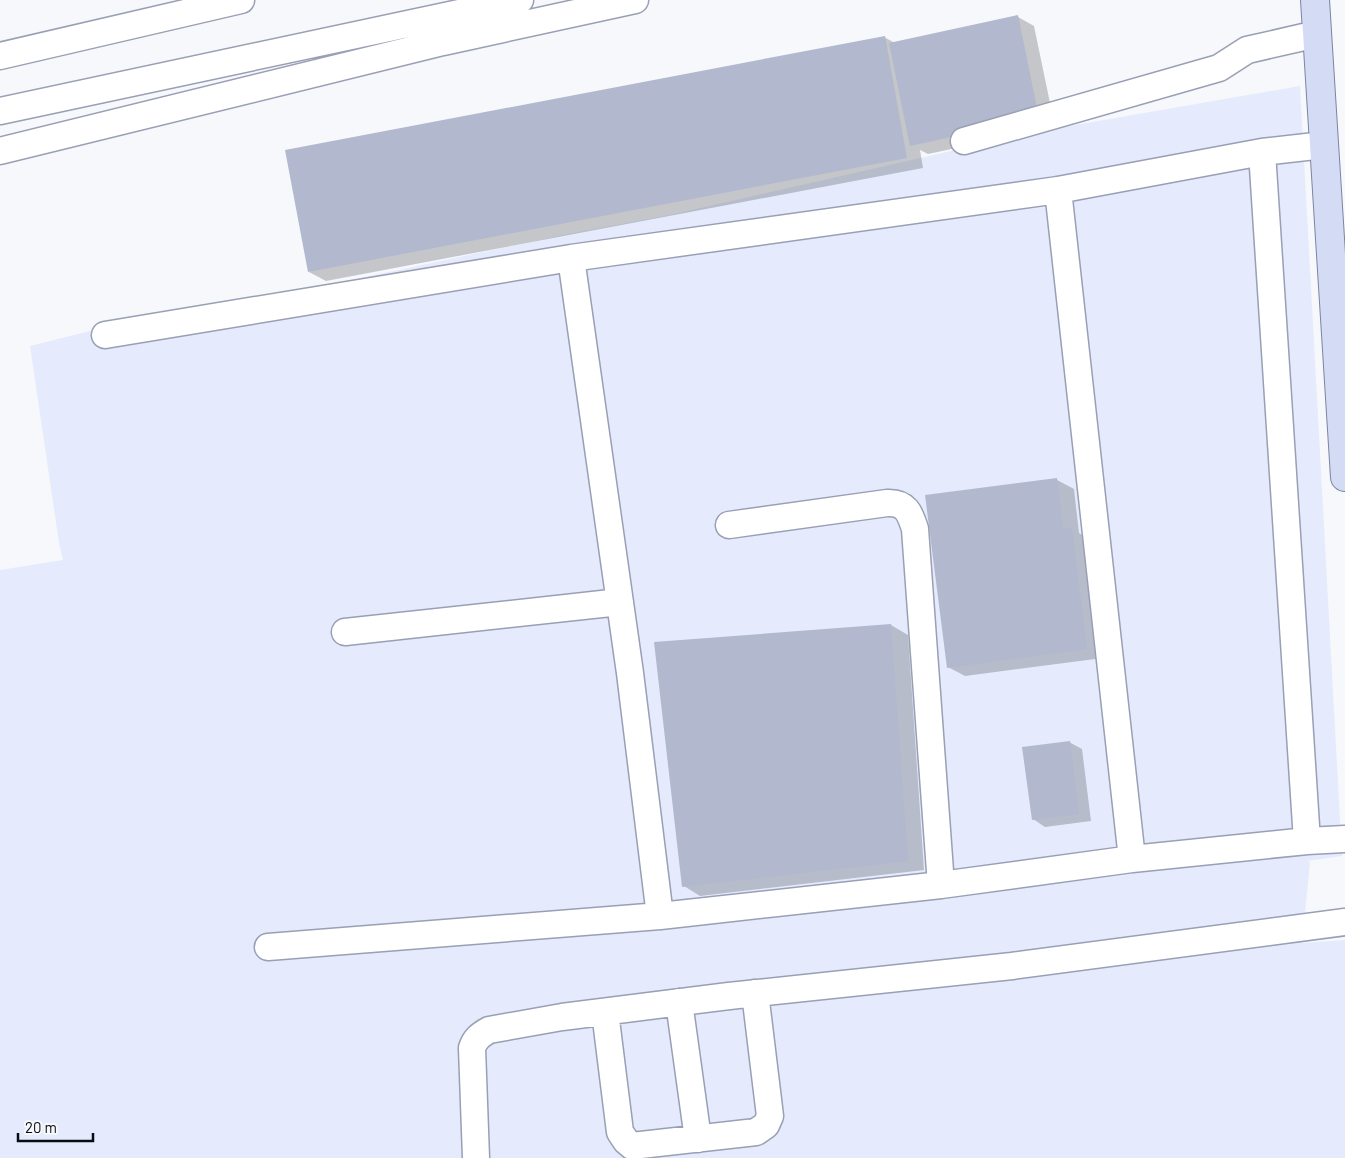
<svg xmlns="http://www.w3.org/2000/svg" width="1345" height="1158" viewBox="0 0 1345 1158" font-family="Barlow,sans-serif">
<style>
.built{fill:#e5ebfd}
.shadow{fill:#0003}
.building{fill:#b2b8ce}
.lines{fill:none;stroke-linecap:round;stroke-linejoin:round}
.minor-casing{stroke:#999fb4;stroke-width:29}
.major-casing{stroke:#7b84a2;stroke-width:30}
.minor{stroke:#fff;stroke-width:26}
.major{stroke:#d4dcf5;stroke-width:28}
</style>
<rect width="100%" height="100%" fill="#f6f8fc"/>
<path class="built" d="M1300,86l42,770 -35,5 3,1 -8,81 43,-3v218h-1345v-588l63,-10 -4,-17 -29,-197 60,-15 140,-30 102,-17 236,-50 102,-19 365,-83z"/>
<path class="shadow" d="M1018,17l16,9 21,101 -127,27 -8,-4 3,18 -597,113 -17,-9 575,-235 11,6z
M1057,480l17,9 5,44 9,6 15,119 -138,18 -17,-9z
M891,625l17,10 16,235 -224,26 -16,-10 -29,-243z
M1069,742l13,7 9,72 -46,6 -12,-8z"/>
<path class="building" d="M1018,15l21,103 -129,28 -21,-103z
M885,36l22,122 -599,114 -23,-122z
M1057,478l6,51 9,-1 15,121 -140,19 -22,-173z
M891,624l17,237 -226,26 -28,-245z
M1070,741l9,73 -47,6 -10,-73z"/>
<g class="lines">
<g class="minor-casing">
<path id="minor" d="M0,56l241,-56
M0,111l520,-111
M964,141l255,-73 28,-18 70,-16
M0,151l443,-109 192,-42
M1262,152l45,689
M1058,190l74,669
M571,258l59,415 30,243
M105,335l466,-77 487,-68 204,-38 62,-7
M729,525l158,-22c19,-1 23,10 28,26l26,356
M345,632l275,-30
M268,947l392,-31 281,-31 191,-26 175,-18 38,-2
M679,1002l19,137
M605,1012l15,120 6,9 6,5 124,-14 10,-7 4,-9 -15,-123
M476,1158l-4,-110c3,-9 8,-13 17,-18l73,-13 167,-21 283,-30 333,-44"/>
</g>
<g class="major-casing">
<path id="major" d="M1315,0l30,477"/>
</g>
<use href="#minor" class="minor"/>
<use href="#major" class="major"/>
</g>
<path d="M18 1133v8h75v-8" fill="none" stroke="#0a0c14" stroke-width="2.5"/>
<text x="25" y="1133" font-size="15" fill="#0a0c14" stroke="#f6f8fc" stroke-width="4" paint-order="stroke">20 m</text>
</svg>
